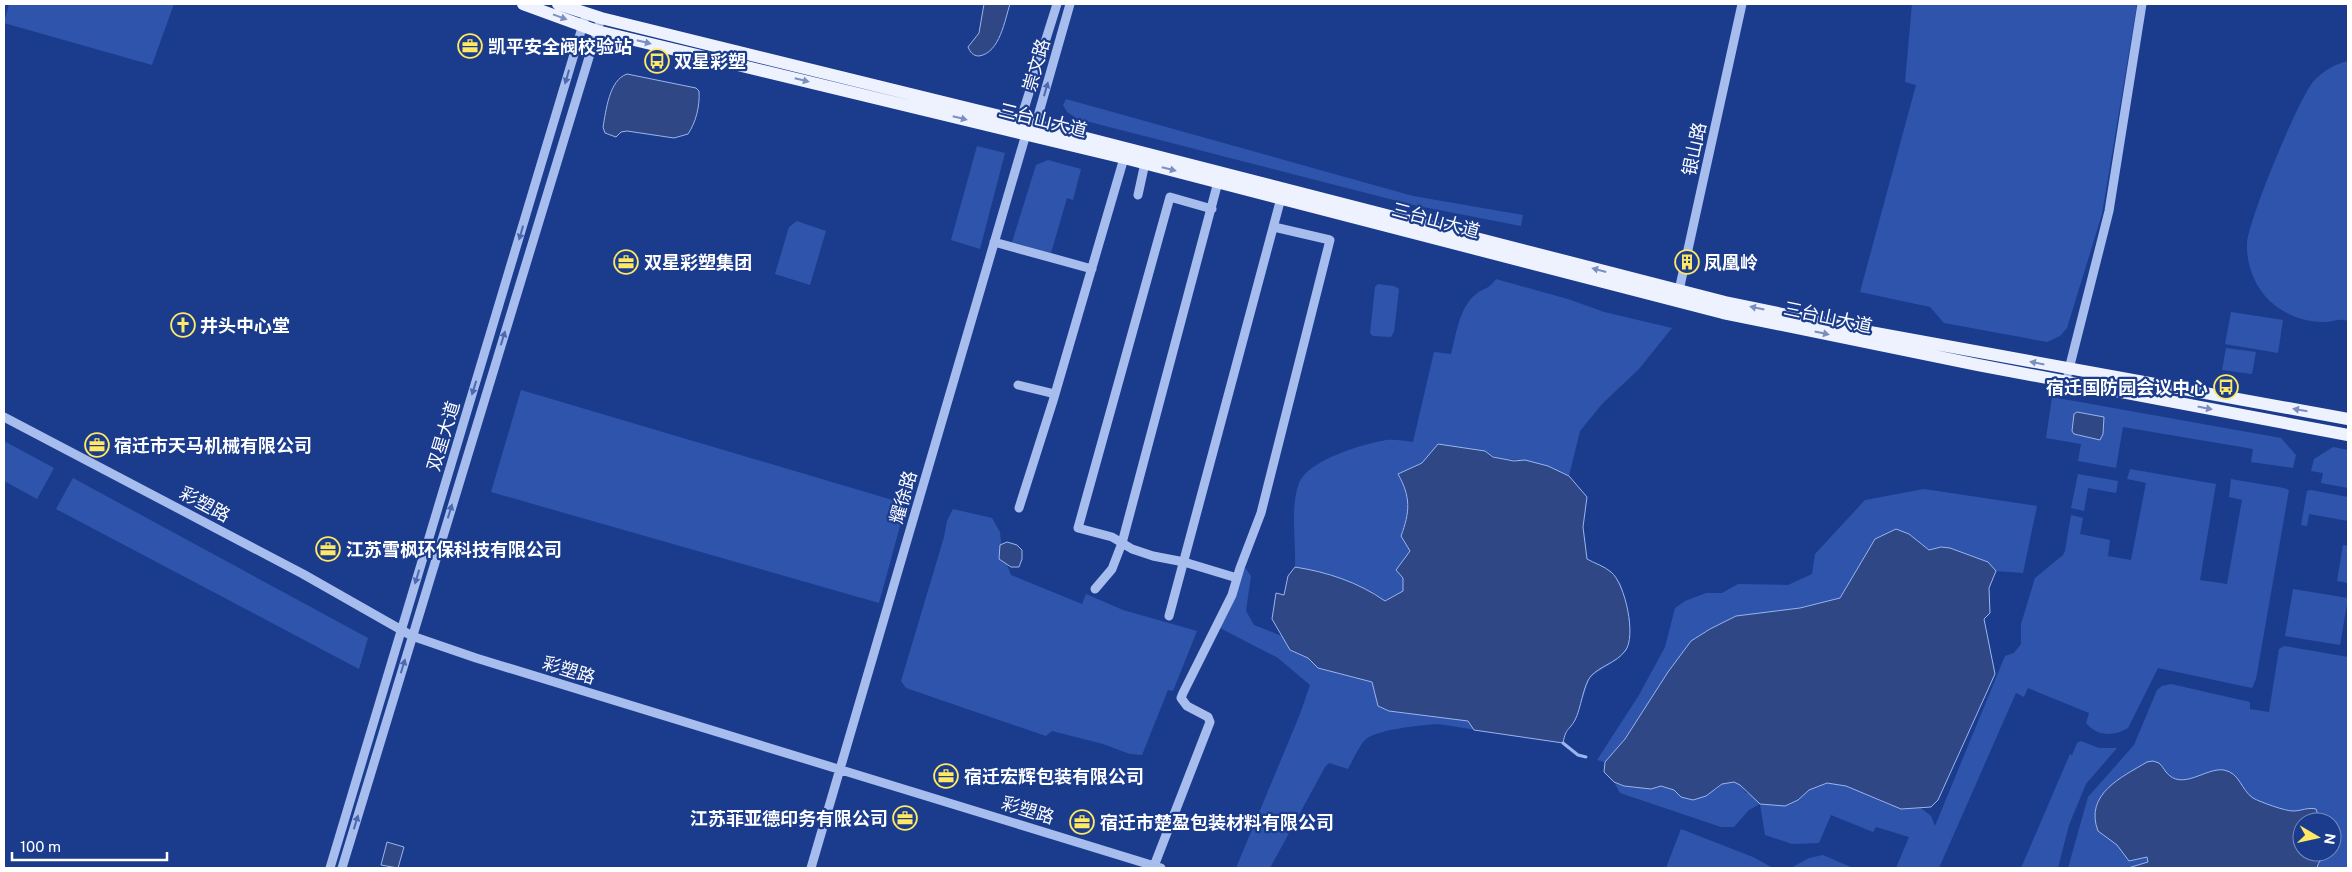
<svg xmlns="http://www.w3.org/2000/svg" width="2352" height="872" viewBox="0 0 2352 872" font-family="'Public Sans','Noto Sans SC',sans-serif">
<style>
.green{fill:#2e55ab;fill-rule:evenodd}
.water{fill:#2f4784;stroke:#9ab5f0}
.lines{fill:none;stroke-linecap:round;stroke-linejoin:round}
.stream{stroke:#9ab5f0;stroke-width:3}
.minor{stroke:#a7bdee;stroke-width:9}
.major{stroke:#eef2ff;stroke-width:12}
.oneway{fill:#7a8ec0}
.oneway2{fill:#4c69af}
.labels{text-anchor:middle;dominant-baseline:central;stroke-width:4.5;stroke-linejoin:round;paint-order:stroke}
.poi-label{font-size:18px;font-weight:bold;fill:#fff;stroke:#1b3c8d;text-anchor:start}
.street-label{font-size:18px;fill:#fff;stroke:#1b3c8d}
</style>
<rect width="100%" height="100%" fill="#1b3c8d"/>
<path class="green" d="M9,4h165l-22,61 -148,-42z
M1912,4h225l-35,210 -35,114 -7,8 -13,6 -103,-19 -14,-16 -70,-15 56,-207 -11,-3z
M2348,61v260c-8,-3 -14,0 -22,1 -23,1 -46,-9 -61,-26 -12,-14 -19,-35 -18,-53 2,-24 51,-143 66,-161 10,-11 22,-18 35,-21z
M1066,99l347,97 110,19 -2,11 -108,-21 -335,-86 -11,-7 -4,-7z
M977,146l28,7 -25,96 -29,-9z
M1048,160l33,9 -8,31 -6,-2 -16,55 -39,-11 24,-77z
M797,221l29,10 -16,54 -35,-11 14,-47z
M1496,279l75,21 33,12 68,16 -33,41 -37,35 -22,27 -11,45c-14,-7 -27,-13 -42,-15 -17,-3 -27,1 -42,-10l-63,12 -24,11c13,23 12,38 3,62l210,36 10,12 9,38 -3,28 -9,9 -28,18 -15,44 -10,9 -2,13 -125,-19c-16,1 -63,5 -74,17 -6,7 -11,19 -16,28l-19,-6 -4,4 -55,101h-34l64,-154 10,-29 -32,-27 -58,-30 24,-62 7,10 -5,35 8,14 28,11 8,14 18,8 10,10 54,14 13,-81c-28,-19 -57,-28 -90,-34 1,-25 -5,-61 4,-84 9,-23 64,-39 87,-43 9,-1 19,1 27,2l21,-90 17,2c5,-18 8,-46 24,-59 9,-8 12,-4 21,-16z
M1378,284l16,2 5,3 -5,43 -3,5 -18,-1 -3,-3 5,-46z
M2231,312l52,8 -5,33 -53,-9z
M2226,348l30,4 -4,22 -30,-4z
M521,390l385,114 -27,99 -388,-111z
M2052,397l229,41 15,17 -3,13 -42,-6 2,-13 -130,-22 -7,41 -38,-7 3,-17 -35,-6z
M4,441l50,27 -17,31 -33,-18z
M2333,447l15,3v38l-27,-5 2,-10 -12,-2 3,-12z
M2130,469l86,15 -16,96 27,4 15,-84 -13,-3 2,-18 53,9 5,2 -33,189 -4,9 -94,-20 -30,60c-15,9 -31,8 -42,-5l3,-10 -61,-25 -4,9 -8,-4 -77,175h-43l13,-31 -33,-10 -3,5 -42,-17 -12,28 -27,1 -27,-9 -5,-31 -11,6 -15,17h-13l-101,-34 -6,-11 10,4 27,3 10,-3 13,4 7,7 35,-7 6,-6 12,-2 6,3 6,8 52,7c8,-8 18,-17 30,-17 32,-1 52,29 93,25l10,8 4,10 70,-170 9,-3 7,-9v-20l14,-46 28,-23 2,-4 6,-36 12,3 -3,16 30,6 -2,16 23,4 15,-77 -19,-4z
M2078,474l40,7 -2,12 -28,-5 -4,23 -13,-3z
M73,478l295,160 -9,31 -303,-160z
M1924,489l113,17 -14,67 -27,-2 -8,-9 -38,-14 -9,-1 -12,3 -20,-16 -34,5 -35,59 -40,10 -64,8 -26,13 -19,12 -23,31 -43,67 -20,23 -8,-2 42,-65 26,-48 10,-39 10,-7 21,-8h16l16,-9 50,1 24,-11 3,-20 50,-54z
M2311,490l37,7v24l-39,-7 -2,12 -6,-1 6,-34z
M953,509l39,9 8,14 2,20 9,23 71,29 4,-10 37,16 74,21 -24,60 -5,-1 -26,65 -12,-1 -27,-10 -51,-13 -6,5 -140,-48 -5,-7 43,-144 3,-16z
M2343,545l5,1v37l-11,-2z
M2293,589l55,9 -8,47 -55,-9z
M2284,646l64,11v211h-280l20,-71 46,-52 23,-55 5,-4 9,-2 79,18v7l19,3 10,-63zM2302,822h30v30h-30z
M2081,741l18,7h18l-31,36 -17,41 -11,43h-37l49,-114 2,1 5,-12z
M1681,829l72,28 20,11h-107z
M1823,855l30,13h-62l18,-10z"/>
<path class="water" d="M984,4h26c-5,15 -10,49 -31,52 -6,0 -9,-4 -11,-9l11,-14z
M627,74l69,14 3,3c1,15 -3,31 -11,43l-14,4 -47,-7 -6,1 -5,5 -11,-4 -2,-6c3,-16 6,-47 24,-53z
M2077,412l27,5 -1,17 -3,6 -26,-6 -2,-3 2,-17z
M1438,444l47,7 8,6 21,4 11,-1 23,6 21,10 18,21 -4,30 4,32c7,4 17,7 24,13 14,11 26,65 14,79 -9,12 -25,15 -34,25 -8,9 -10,33 -16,44 -6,11 -9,7 -12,23l-89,-13 -6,-9 -79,-10 -11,-5 -6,-24 -54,-14 -10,-10 -18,-8 -18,-31 4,-26 8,2 4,-19 7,-9c32,5 63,15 90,34l18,-10v-13l-7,-8 14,-19 -9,-15c9,-24 10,-39 -3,-62l24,-11z
M1896,529l13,5 20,16 12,-3 9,1 38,14 8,9 -7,17 1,25 -6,6 11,55 -57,126 -7,7 -30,2 -55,-23 -19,-3 -18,7 -11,10 -13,6 -25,-2 -20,-19 -6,-3 -12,2 -16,12 -13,4 -12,-3 -7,-7 -13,-4 -10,3 -27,-3 -10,-4 -10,-10 1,-10 20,-23 43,-67 23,-31 19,-12 26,-13 64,-8 40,-10 35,-59z
M1007,542l10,3 5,5v9l-3,8h-8l-12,-8 1,-14z
M2153,761l6,2c3,3 5,6 7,9 16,20 40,-5 58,-2 16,3 17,20 29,28 7,4 32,13 40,13 8,0 15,-4 23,-2l4,13h-18v30h23c-2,7 -7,9 -8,16h-189l20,-6 -1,-5 -18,4 -12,-16 -19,-14c-14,-37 24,-54 49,-69z
M387,842l17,5 -6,21 -17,-3z"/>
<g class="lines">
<path class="stream" d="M1563,743l15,12 8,2"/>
<path class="minor" d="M1019,125l38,-121
M1034,130l36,-126
M1138,195l7,-32
M1212,209l-42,-12 -92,331 34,9 20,12 21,7 31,6 53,16
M994,242l98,27
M1678,295l64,-291
M2068,373l41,-162 33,-207
M1018,385l37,9
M4,417l299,157 109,62 64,22 685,210
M1019,508l34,-107 71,-243
M1095,589l17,-20 10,-26 96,-361
M1169,616l112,-418
M1154,866l56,-144 -2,-5 -21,-11 -6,-8 2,-5 49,-98 8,-27 21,-55 69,-273 -56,-13
M330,868l254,-847
M342,868l259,-850
M811,868l215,-734"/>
<path class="major" d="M523,4l74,27 527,127 599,155 255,52 370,70
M558,4l43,14 419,103 705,181 134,28 489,89"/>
</g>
<defs><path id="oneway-solid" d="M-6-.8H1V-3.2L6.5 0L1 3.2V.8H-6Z" transform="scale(1.25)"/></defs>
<g class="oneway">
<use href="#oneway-solid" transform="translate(560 17) rotate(20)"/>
<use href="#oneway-solid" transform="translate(644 42) rotate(14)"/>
<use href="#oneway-solid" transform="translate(802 80) rotate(14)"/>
<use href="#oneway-solid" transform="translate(960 118) rotate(14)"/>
<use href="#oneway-solid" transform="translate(1169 169) rotate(14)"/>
<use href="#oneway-solid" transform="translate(1599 270) rotate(-165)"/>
<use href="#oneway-solid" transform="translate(1757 308) rotate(-168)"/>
<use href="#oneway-solid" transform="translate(1822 333) rotate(12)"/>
<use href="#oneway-solid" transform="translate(2037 363) rotate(-169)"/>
<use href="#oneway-solid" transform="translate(2205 408) rotate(11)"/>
<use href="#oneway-solid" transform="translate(2300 410) rotate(-170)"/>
</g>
<g class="oneway2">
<use href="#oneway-solid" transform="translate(567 77) rotate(106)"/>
<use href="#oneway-solid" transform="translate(1046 89) rotate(-74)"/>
<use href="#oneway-solid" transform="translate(521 233) rotate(106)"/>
<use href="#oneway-solid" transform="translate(503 338) rotate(-73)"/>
<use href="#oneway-solid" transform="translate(474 388) rotate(107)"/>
<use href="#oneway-solid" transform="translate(450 511) rotate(-73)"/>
<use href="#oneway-solid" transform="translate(417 577) rotate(107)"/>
<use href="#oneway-solid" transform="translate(403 666) rotate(-73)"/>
<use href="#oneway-solid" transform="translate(356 822) rotate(-73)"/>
</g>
<defs>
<g id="office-ring" transform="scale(1.25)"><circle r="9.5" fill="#1b3c8d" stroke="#ffe864" stroke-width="1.5"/><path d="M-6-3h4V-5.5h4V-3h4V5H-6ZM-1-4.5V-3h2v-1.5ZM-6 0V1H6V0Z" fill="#ffe864"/></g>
<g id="bus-ring" transform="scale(1.25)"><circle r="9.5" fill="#1b3c8d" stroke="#ffe864" stroke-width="1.5"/><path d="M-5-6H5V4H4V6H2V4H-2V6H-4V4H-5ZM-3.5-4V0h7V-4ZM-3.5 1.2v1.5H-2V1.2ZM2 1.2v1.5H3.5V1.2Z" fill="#ffe864"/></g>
<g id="building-ring" transform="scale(1.25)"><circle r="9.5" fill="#1b3c8d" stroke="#ffe864" stroke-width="1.5"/><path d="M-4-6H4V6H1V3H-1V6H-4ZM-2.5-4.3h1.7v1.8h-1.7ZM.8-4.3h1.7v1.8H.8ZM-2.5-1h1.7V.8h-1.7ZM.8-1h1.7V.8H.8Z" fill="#ffe864"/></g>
<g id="church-ring" transform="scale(1.25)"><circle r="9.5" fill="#1b3c8d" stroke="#ffe864" stroke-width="1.5"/><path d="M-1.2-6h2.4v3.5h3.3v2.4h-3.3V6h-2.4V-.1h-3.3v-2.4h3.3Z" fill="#ffe864"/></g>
</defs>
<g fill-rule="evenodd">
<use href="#office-ring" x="470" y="46"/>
<use href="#bus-ring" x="657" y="61"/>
<use href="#office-ring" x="626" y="262"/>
<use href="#building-ring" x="1687" y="262"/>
<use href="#church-ring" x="183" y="325"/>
<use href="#bus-ring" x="2226" y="387"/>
<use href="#office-ring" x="97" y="445"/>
<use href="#office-ring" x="328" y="549"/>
<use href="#office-ring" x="946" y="776"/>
<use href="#office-ring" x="905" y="818"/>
<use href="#office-ring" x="1082" y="822"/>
</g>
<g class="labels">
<g class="poi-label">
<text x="488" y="46">凯平安全阀校验站</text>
<text x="674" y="61">双星彩塑</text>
<text x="644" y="262">双星彩塑集团</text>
<text x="1704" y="262">凤凰岭</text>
<text x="200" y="325">井头中心堂</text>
<text x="2208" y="387" text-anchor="end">宿迁国防园会议中心</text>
<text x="114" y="445">宿迁市天马机械有限公司</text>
<text x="346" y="549">江苏雪枫环保科技有限公司</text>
<text x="964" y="776">宿迁宏辉包装有限公司</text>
<text x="888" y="818" text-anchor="end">江苏菲亚德印务有限公司</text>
<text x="1100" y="822">宿迁市楚盈包装材料有限公司</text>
</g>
<g class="street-label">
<text transform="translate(1036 65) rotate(-74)">崇文路</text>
<text transform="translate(1043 120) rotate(14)">三台山大道</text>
<text transform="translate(1694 149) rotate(-78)">银山路</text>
<text transform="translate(1436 220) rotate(15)">三台山大道</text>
<text transform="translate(1828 317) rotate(12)">三台山大道</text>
<text transform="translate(443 436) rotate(-73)">双星大道</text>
<text transform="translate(903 497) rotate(-74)">耀徐路</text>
<text transform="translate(205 504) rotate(28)">彩塑路</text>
<text transform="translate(569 670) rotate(17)">彩塑路</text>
<text transform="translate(1028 810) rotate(17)">彩塑路</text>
</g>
</g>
<rect width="2352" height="872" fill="none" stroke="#ffffff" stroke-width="10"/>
<g transform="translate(2317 837) rotate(99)"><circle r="24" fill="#1b3c8d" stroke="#768abb"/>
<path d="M0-4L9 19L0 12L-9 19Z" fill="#ffe864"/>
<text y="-8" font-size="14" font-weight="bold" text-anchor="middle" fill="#ffffff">N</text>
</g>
<path d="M12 852v8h155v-8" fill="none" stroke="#ffffff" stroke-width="2.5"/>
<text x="20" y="852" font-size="15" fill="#ffffff" stroke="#1b3c8d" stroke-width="4" paint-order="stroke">100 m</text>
</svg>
